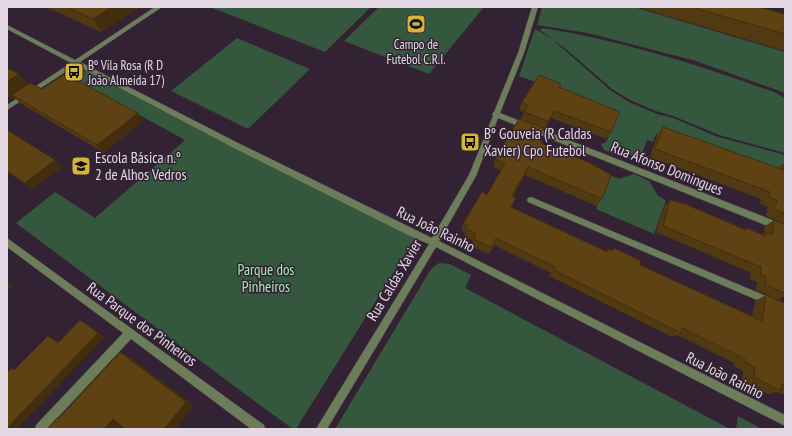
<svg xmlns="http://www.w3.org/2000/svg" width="792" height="436" viewBox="0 0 792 436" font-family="'PT Sans Narrow',sans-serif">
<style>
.green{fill:#35573e}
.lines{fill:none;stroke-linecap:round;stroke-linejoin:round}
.street-casing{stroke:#4e3f4f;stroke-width:1}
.street{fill:#6b7e59;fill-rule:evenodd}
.wall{fill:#513911}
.shaded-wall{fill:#422e0e}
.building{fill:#5e4214;stroke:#422e0e}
.labels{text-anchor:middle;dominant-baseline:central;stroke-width:3;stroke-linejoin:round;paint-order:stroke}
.far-poi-label{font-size:13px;fill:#e3d8e4;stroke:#322233}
.poi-label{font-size:15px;fill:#e3d8e4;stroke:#322233;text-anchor:start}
.street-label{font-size:15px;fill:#e3d8e4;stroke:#322233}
.park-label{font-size:15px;fill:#a4ecb8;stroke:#322233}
</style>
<rect width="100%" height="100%" fill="#322233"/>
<path class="green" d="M210,7h161l-46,45z
M379,7h105l-55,67 -85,-33z
M542,7h92l151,45v41l-89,-32 -108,-28 -51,-8z
M542,28c79,12 156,37 232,64l11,6v55l-66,-18 -46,-19 -17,-5 -26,-11 -18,-11 -45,-39 -27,-20z
M535,29l17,10 58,51 19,12 28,12 16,4 45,19 67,18v16l-97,-26 -32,-11 -3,8 -6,-2 -7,19 -12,-5 -2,5 -22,-9 -3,-6 5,-2 10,-22 -72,-35 -25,-9z
M237,38l73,31 -62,60 -77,-38z
M88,68l329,167 -121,194h-3l-32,-23 -245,-183 39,-31 40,26 90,-78 -110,-60z
M634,174l15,7 9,15 8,4 -12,34 -58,-25 14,-34 9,4z
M439,263l11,1 21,11 -6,13 265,141h-395l96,-160z
M738,416l24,13h-26z"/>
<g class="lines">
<g class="street-casing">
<path id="street" d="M155,7h7l-82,55 156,80 196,96 37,-63 24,-59 -1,-2 2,-2 24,-59 14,-46h6l-14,46 -24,60 285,112v8l-287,-115 -22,58 -37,65 346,174v11l-349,-179 -109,182h-11l113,-185 -15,-6 -184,-92 -154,-81 -69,45v-5l64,-42 -64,-34v-4l68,35z
M531,197l254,107v8l-257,-110 -1,-2 1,-2z
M7,238l257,187 1,4h-14l-120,-90 -84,90h-12l1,-4 87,-92 -116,-86z"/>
</g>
<use href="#street" class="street"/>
</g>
<path class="wall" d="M46,7h94l-39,25z
M637,7h121l27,7v37z
M7,68l21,16 14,5 96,24 5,8 -39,32 -84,-50 -5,-5 -2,1 -6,-4z
M560,88l51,44 -5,7 -55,-21 -6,11h-1l-5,10 2,4 61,56 -6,7 -71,-31 -12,22 -2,11 95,43 2,-2 3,2 3,-3 26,17 112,52 3,-16 11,-6 19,8v90l-3,1 -5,-2 -9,2 -26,-13 1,-10 -9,-5v-3l-57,-28 -5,2 -123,-61 2,-3 -57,-28 -5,9 -18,-8 2,-5 -9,-5 1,-4 -4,-1 2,-7 24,-29 14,-25 -8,-3 2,-8 26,-40 3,-7 -5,-2 3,-8z
M663,127l115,41 7,-6v62l-19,-8 2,-9 -8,-3 1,-5 -111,-42 7,-22z
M7,132l48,28 7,7 -30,22 -25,-17z
M670,200l75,29 2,-1 15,7 2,-1 1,-8 9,-6 11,5v71l-7,4 -22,-10 1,-8 -7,-3 1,-6 -95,-41 8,-25z"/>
<path class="shaded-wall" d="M111,7h29l-39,25 -8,-13z
M19,74l12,13 -19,8 3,3 -2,1 -6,-6v-11z
M554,111l-3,7 -6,11 3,-8z
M138,113l5,8 -39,32 -7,-8z
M55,160l7,7 -30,22 -7,-6z
M528,167l-3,8 -16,29 3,-8z
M7,281l6,5 -6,5z
M80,320l7,4 18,13 -88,92h-10v-1z
M48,336l8,4 9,6 -7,-3z
M120,352l10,5 64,48 -18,24h-12z
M113,419l12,3 -6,7h-15z"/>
<path class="building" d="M67,7h44l-18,12z
M691,7h67l27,7v20z
M7,68l12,6 -12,8z
M65,74l73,39 -41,32 -85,-50 18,-12 12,6z
M539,75l22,9 -2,3 61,25 -9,20 -57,-21 -6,10 -24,-9 4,-7 -6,-3z
M519,119l25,9 -6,11 4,2 -1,2 49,20 21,12 -9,24 -74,-32 -16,29 4,2 -5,9 96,45 1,-3 4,2 2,-3 27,13 -1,4 122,56 4,-26 19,8v83l-3,-2 -1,7 -27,-14 1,-10 -10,-5v-3l-63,-31 -1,5 -127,-63 1,-3 -59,-29 -4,10 -19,-9 3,-5 -10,-5 2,-3 -5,-2 19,-32 5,3 18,-32 -10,-4z
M663,127l121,43 1,-8v51l-10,-3 2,-10 -8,-3 1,-5 -115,-43z
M9,131l46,29 -30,23 -18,-12v-39z
M670,200l15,4 61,26 1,-2 18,8 1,-4 6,3 2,-15 11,5v68l-19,-8v-8l-6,-3 1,-7 -98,-41z
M80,320l18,13 -91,95v-55l5,-5 2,2 34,-34 10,7z
M120,352l66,50 -22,27h-39l-12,-10 -9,10h-57l11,-12 1,1z"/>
<defs>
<g id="stadium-square" transform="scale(1)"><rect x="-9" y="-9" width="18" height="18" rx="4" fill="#d5b535" stroke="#322233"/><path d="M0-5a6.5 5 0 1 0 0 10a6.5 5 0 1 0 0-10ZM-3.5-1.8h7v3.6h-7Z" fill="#111"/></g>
<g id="bus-square" transform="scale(1)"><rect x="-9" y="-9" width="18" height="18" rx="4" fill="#d5b535" stroke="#322233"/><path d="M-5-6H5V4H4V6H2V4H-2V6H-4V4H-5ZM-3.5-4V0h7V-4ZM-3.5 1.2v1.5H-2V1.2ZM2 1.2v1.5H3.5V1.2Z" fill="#111"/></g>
<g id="school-square" transform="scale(1)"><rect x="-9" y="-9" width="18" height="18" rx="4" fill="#d5b535" stroke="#322233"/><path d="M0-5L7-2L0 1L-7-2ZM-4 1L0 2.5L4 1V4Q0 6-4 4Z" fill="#111"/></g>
</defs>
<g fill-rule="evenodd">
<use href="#stadium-square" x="416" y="24"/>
<use href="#bus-square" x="74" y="72"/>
<use href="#bus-square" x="470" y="142"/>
<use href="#school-square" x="81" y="166"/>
</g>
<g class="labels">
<g class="far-poi-label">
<text x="416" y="44">Campo de<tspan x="416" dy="15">Futebol C.R.I.</tspan></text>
<text x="88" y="65" text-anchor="start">Bº Vila Rosa (R D<tspan x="88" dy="15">João Almeida 17)</tspan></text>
</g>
<g class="poi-label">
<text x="484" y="133">Bº Gouveia (R Caldas<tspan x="484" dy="17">Xavier) Cpo Futebol</tspan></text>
<text x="95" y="157">Escola Básica n.º<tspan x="95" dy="17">2 de Alhos Vedros</tspan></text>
</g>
<g class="street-label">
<text transform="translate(667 168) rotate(22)">Rua Afonso Domingues</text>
<text transform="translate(436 229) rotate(26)">Rua João Rainho</text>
<text transform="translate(394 280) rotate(-59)">Rua Caldas Xavier</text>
<text transform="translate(142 324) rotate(36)">Rua Parque dos Pinheiros</text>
<text transform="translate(725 375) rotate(27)">Rua João Rainho</text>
</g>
<g class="park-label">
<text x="266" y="269">Parque dos<tspan x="266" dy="17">Pinheiros</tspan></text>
</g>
</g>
<rect width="792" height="436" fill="none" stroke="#e3d8e4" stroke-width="16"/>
</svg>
